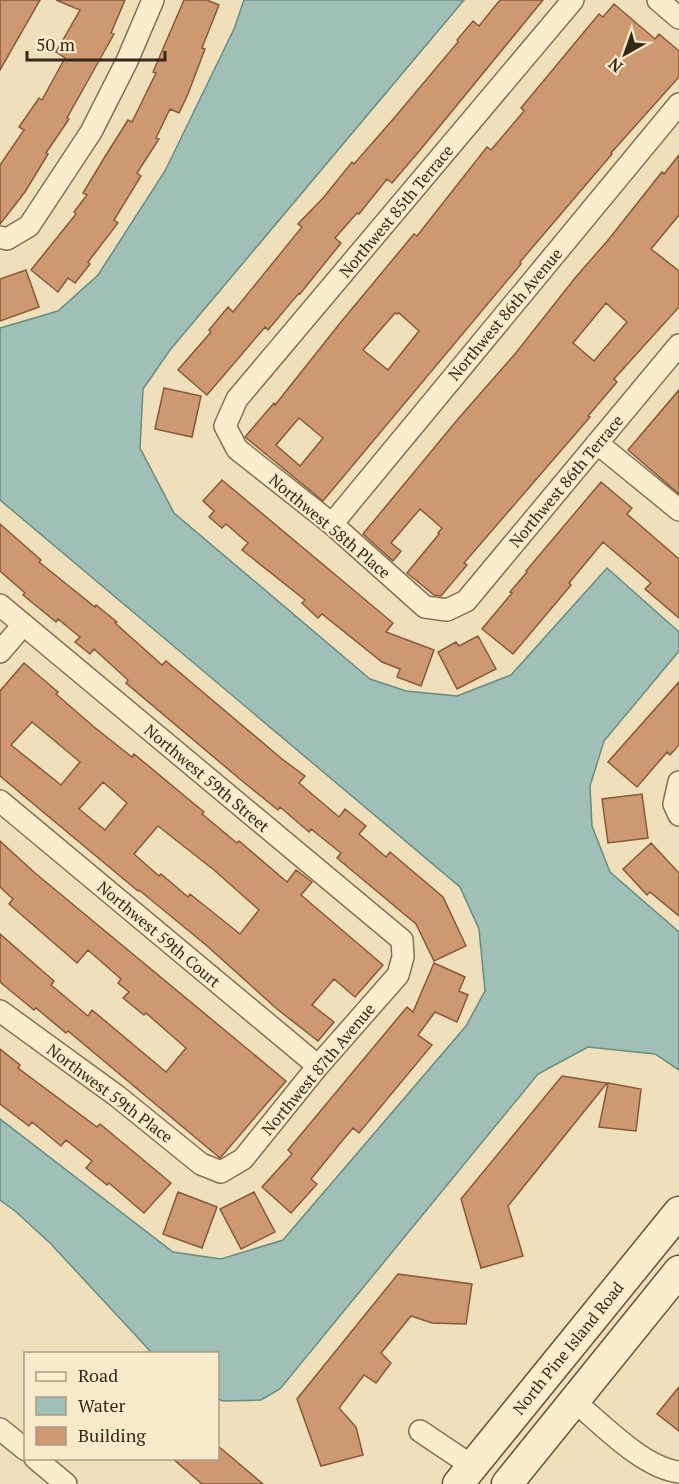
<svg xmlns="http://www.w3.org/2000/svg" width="679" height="1484" viewBox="0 0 679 1484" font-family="'PT Serif',serif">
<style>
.water{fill:#a0bfb6;stroke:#678c84;stroke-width:1.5}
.building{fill:#ce9970;stroke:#86593a;stroke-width:1.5;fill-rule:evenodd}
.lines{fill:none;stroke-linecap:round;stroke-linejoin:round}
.street-casing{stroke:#867055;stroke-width:24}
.secondary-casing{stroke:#675138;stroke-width:33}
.street{stroke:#faedce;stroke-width:21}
.secondary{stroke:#faedce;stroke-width:30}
.labels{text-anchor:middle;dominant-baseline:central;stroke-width:4.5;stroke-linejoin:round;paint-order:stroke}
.street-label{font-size:16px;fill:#35281a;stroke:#f6eacb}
</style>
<rect width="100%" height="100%" fill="#efe0bb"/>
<path class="water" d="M244,0h220l-294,350 -27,39 -3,59 34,65 196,166 36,12 51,5 54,-21 96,-107 72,64v19l-75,90 -14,45 2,40 18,46 69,60v138l-24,-16 -67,-7 -50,27 -258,315 -19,11 -38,1 -5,-2v-45l-66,-1 -102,-110 -35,-32 -15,-11v-81l173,133 48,7 62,-19 183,-214 19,-35 -6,-62 -19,-42 -460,-387v-172l58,-17 40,-36 67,-104 69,-142z"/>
<path class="building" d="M0,0h40l-40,70z
M56,0h69l-14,33 3,1 -47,84 2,1 -23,34 2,1 -23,38 -25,32v-59l24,-35 -5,-3 20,-29 3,2 23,-42 -9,-6 24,-42z
M184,0h23l12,5 -17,43 3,1 -17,45 -9,19 -9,-4 -14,29 3,1 -22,34 4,3 -27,44 4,3 -30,39 2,2 -15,19 -7,-5 -10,14 -27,-22 45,-56 -2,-2 13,-17 -4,-2 23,-38 22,-35 4,2 24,-49 -3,-1z
M500,0h43l-122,149 -29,34 -5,-4 -28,35 -2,-1 -22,25 6,5 -41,51 -1,-1 -31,37 -3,-3 -58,68 -29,-25 33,-38 -2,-2 19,-23 5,5 69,-85 -4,-3 26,-27 28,-35 2,2 41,-47 63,-75 -1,-2 16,-19 6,5z
M614,4l41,35 4,-5 20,17v26l-68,76 1,1 -92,108 1,2 -198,237 -78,-64 29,-34 1,2 66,-83 73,-88 3,2 70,-89 4,3 33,-39 -3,-3 78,-94 4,3zM395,313l2,1 2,-1 20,18 -31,39 -25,-20zM299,418l24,20 -23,28 -24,-21z
M679,155v60l-28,34 28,22v36l-65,72 3,3 -29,34 2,1 -126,146 3,2 -26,31 -7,-1 -27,-22 32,-39 -1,-1 4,-5 -22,-19 -29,34 10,8 -8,10 -30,-27 95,-115 57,-65 60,-76 34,-39 53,-67 2,2zM606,303l21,19 -33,39 -21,-18z
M26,270l13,37 -39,14v-42z
M164,388l37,8 -9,41 -37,-8z
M679,390v104l-51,-44z
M222,480l171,143 -7,9 48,18 -13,36 -24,-9 3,-8 -18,-7 -60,-48 -4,4 -16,-15 3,-3 -63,-50 6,-7 -22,-19 -4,4 -13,-11 5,-6 -11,-10z
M601,482l31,26 -5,6 52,45v59l-34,-29 6,-6 -48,-41 -34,41 2,2 -58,69 -31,-25 30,-36 -2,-1 17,-20 -1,-1z
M0,524l41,36 -2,2 56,45 1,-2 21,17 -2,1 47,42 4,-4 116,98 23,17 -6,7 40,34 6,-8 21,17 -7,8 27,23 4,-5 53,45 23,49 -32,15 -18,-37 -79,-66 4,-5 -30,-24 -2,3 -29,-25 -2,3 -37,-30 -115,-97 2,-3 -34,-31 -4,5 -15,-12 5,-5 -22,-18 -2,3 -33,-27 2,-2 -25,-22z
M478,636l18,33 -39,20 -19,-37 18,-10 3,4z
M24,663l34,29 -2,2 38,33 38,30 2,-3 70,58 -2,2 35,29 2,-2 48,41 9,-12 16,12 -11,13 82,70 -28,32 -21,-18 -22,26 22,17 -16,19 -41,-32 -71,-64 -67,-55 -1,1 -138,-115v-85zM32,722l48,40 -19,23 -50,-40zM103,782l24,21 -22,27 -26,-21zM158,826l56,44 45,40 -19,24 -50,-40 -2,3 -27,-23 -2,2 -25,-22z
M679,682v63l-9,10 -3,-3 -30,35 -29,-25z
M642,794l6,44 -40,5 -6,-44z
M0,841l35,32 251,208 -65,76 -1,1 -152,-127 -2,2 -30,-25 -2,2 -34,-28v-48l54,47 -3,4 37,31 4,-6 74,62 20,-24 -40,-35 -2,2 -21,-17 6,-6 -11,-9 3,-4 -33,-29 -11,13 -68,-59 4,-5 -13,-12z
M651,843l28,30v43l-29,-24 -3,3 -24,-26z
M434,963l31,14 -6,14 9,4 -11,27 -22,-10 -17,23 14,10 -73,88 -6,-5 -11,13 -31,38 6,5 -26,29 -29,-26 30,-33 -4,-4 119,-143 6,5z
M0,1049l20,16 -2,3 79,59 3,-3 71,59 -27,30 -35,-30 -2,2 -21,-17 6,-7 -26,-21 -5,6 -29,-24 -3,4 -29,-22z
M562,1076l45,7 -99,123 15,50 -42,12 -20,-69z
M608,1083l33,6 -5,42 -37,-4z
M178,1192l39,15 -15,41 -39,-14z
M254,1192l21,40 -34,17 -21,-40z
M398,1274l74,10 -6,40 -34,-1 -21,-7 -30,37 10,10 -15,20 -12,-8 -25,33 17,19 7,28 -42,11 -24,-67z
M679,1387v44l-22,-17z
M218,1446l45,38h-61l-30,-26h46z"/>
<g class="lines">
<g class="street-casing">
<path id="street" d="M573,0l-336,399 -12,27 12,23 95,75 93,83 22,3 19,-9 213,-256
M658,0l21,18
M0,237l7,2 22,-13 62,-94 36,-71 26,-61
M597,443l82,67
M332,524l347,-420
M0,605l402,335 1,17 -5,18 -80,91 -75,93 -22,13 -20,-8 -84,-68 -117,-85
M0,652l23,-27
M679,782l-5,22 5,11
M0,801l318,265
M574,1401c28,23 69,67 105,71
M0,1429l26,21
M420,1431l52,35
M35,1458l31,26"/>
</g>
<g class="secondary-casing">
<path id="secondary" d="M458,1484l221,-272
M507,1484l172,-213"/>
</g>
<use href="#street" class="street"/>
<use href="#secondary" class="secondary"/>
</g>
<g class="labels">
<g class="street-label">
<text transform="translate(396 211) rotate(-50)">Northwest 85th Terrace</text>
<text transform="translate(505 314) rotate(-50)">Northwest 86th Avenue</text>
<text transform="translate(566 481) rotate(-50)">Northwest 86th Terrace</text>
<text transform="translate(330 526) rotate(40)">Northwest 58th Place</text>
<text transform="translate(207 778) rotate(40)">Northwest 59th Street</text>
<text transform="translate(159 934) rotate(40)">Northwest 59th Court</text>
<text transform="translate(318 1069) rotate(-50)">Northwest 87th Avenue</text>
<text transform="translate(110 1093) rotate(37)">Northwest 59th Place</text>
<text transform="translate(568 1348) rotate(-51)">North Pine Island Road</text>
</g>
</g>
<rect x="24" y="1352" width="195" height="108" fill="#f6eacb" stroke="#a99c84" stroke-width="1.5"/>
<rect x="36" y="1372" width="30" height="9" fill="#faedce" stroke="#a99c84" stroke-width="1.5"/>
<text x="78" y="1382" font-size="18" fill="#35281a">Road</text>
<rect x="36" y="1397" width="30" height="18" fill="#a0bfb6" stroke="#a99c84" stroke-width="1.5"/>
<text x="78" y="1412" font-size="18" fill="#35281a">Water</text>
<rect x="36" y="1427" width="30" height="18" fill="#ce9970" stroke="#a99c84" stroke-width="1.5"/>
<text x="78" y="1442" font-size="18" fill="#35281a">Building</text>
<g transform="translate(625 54) rotate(220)" stroke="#f6eacb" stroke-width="4.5" paint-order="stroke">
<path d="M0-4.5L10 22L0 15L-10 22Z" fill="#35281a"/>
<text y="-9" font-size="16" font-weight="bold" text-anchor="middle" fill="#35281a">N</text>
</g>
<path d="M27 51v9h138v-9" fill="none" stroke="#35281a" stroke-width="3"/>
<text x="36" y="51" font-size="18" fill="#35281a" stroke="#f6eacb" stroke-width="4.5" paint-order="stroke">50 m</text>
</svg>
